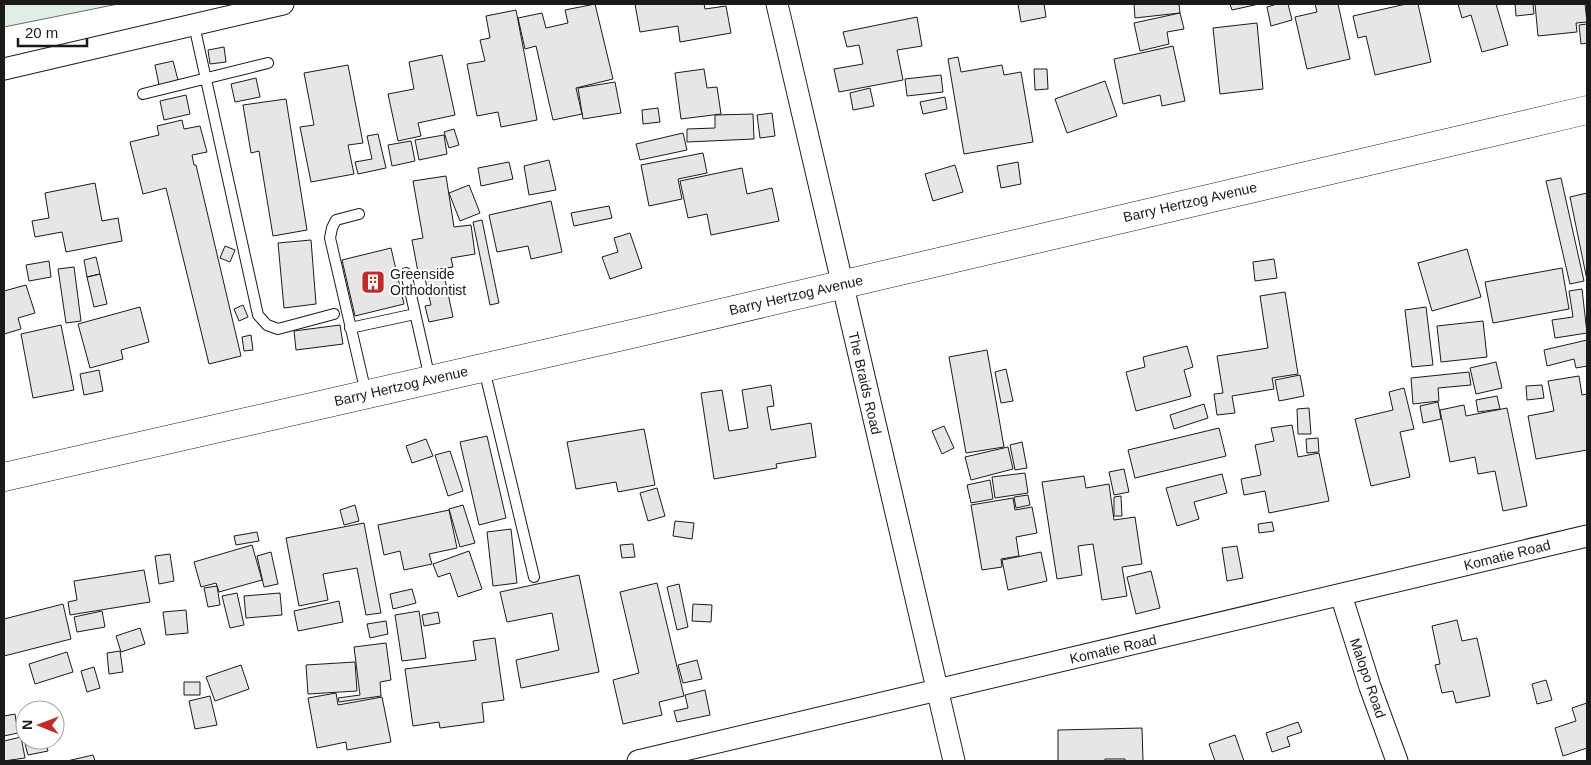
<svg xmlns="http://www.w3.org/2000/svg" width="1591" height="765" viewBox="0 0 1591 765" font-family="Helvetica,sans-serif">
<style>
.green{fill:#e0efe3;stroke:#6a6a6a}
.building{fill:#e6e6e6;stroke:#1a1a1a}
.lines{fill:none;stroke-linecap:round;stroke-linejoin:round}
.service-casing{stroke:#1a1a1a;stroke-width:12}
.minor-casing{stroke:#1a1a1a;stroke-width:23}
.secondary-casing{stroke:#1a1a1a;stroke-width:29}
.service{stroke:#fff;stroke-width:10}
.minor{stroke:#fff;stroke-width:21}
.secondary{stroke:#fff;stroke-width:28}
.labels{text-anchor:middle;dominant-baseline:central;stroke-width:4;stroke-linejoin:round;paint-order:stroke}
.street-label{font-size:14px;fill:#1a1a1a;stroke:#fff}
.poi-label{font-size:14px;fill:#1a1a1a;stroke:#fff;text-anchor:start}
</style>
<rect width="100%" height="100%" fill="#fff"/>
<path class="green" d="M4,4h114l-114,23z"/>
<path class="building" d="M595,4l18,75 -37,9 6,26 -29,6 -17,-74 -11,3 -7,-31 24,-5 4,15 22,-5 -3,-13z
M635,4h69l1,5 21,-3 5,27 -51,9 -2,-16 -38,6z
M1018,4h26l2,13 -25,5z
M1134,4h45l1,9 -45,5z
M1230,4h29l-27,6z
M1277,4h11l4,16 -21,6 -4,-19z
M1315,4h23l12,55 -43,10 -12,-52 22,-5z
M1406,4h12l13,58 -56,13 -9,-39 -8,2 -5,-22z
M1458,4h38l12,41 -26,7 -11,-37 -9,3z
M1515,4h18l1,10 -18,2z
M1535,4h50l2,18 -11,1 1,9 -39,4z
M516,10l21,110 -36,7 -3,-15 -21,4 -10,-52 18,-3 -5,-21 10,-2 -4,-22z
M1180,13l4,16 -17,3 2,12 -29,7 -6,-28z
M917,17l5,29 -25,4 6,30 -64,12 -5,-23 29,-5 -4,-19 -12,2 -4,-15z
M1257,23l6,66 -43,5 -7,-66z
M1587,24v19l-6,1 -2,-19z
M1173,46l12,55 -23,5 -2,-11 -37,9 -9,-45z
M224,47l2,15 -16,2 -2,-14z
M442,55l13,60 -37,8 3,13 -23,5 -10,-47 26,-5 -5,-27z
M958,57l3,15 41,-7 2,10 17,-3 12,70 -69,12 -16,-95z
M173,61l5,19 -19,5 -4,-20z
M348,65l15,78 -15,2 6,29 -43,8 -11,-55 14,-2 -10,-52z
M704,69l3,19 10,-1 4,27 -40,5 -6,-46z
M1034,69h13l1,20 -13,1z
M941,75l2,17 -36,4 -2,-17z
M256,78l4,19 -25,5 -4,-18z
M1105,81l12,35 -50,17 -12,-34z
M615,82l6,31 -38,6 -5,-31z
M870,88l4,18 -21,4 -3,-17z
M186,95l4,19 -26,6 -4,-19z
M945,97l2,12 -24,5 -3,-12z
M286,99l21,131 -34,6 -14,-85 -8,2 -8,-48z
M658,108l2,14 -17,2 -1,-14z
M772,113l3,23 -15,2 -3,-23z
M753,114l1,25 -67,3v-13l28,-1v-13z
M182,120l2,9 16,-3 7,26 -15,3 2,10h2l45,191 -32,8 -43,-176 -23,6 -13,-52 29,-7 -2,-9z
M454,129l5,16 -10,3 -5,-16z
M683,133l4,17 -47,10 -4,-16z
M378,134l8,34 -28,6 -3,-12 17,-3 -5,-23z
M444,135l3,19 -28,6 -4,-20z
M411,141l4,20 -23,5 -4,-21z
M703,153l4,20 -29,6 4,20 -33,7 -8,-41z
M549,160l7,30 -27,5 -5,-29z
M509,162l4,17 -32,7 -3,-18z
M1018,162l3,22 -20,4 -4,-22z
M955,165l8,27 -30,9 -8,-27z
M742,168l5,26 25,-6 7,33 -68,14 -4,-21 -19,4 -8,-37z
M446,176l8,51 17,-2 4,29 -24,4 2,9 -35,5 -6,-32 11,-2 -10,-57z
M1561,178l23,103 -14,3 -24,-103z
M95,183l7,38 16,-3 4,23 -56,11 -4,-20 -27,5 -3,-16 17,-3 -4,-25z
M469,185l11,28 -20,8 -11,-28z
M1587,193v87l-17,-83z
M551,201l11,51 -31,7 -3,-13 -31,6 -8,-37z
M609,206l3,12 -38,8 -3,-13z
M482,220l17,83 -9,2 -17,-83z
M630,233l12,35 -32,11 -8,-22 16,-5 -4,-14z
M311,240l5,64 -32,4 -6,-65z
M225,246l10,4 -5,12 -10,-4z
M391,248l13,56 -49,12 -13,-56z
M1467,249l14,48 -49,14 -14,-48z
M96,257l4,17 -13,3 -3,-17z
M1274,259l3,19 -22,3 -2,-19z
M49,261l2,16 -22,4 -3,-16z
M74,267l7,54 -15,2 -8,-54z
M1562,268l7,41 -76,14 -8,-41z
M443,270l10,47 -24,5 -4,-16 6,-1 -7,-31z
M100,274l7,30 -13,3 -7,-30z
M26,285l9,28 -17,5 3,11 -17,5v-43z
M1582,289l5,44 -32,5 -3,-18 21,-3 -4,-26z
M1285,292l13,82 -26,4 2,11 -42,7 3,17 -18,2 -3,-21 9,-1 -6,-37 51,-8 -8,-52z
M243,305l5,12 -9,4 -5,-12z
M140,307l9,35 -28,8 2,9 -33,9 -12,-44z
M1426,307l7,58 -21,2 -7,-57z
M1483,321l4,36 -46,5 -4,-36z
M61,325l13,65 -41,8 -12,-64z
M340,325l3,19 -47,6 -2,-19z
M251,335l2,15 -9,1 -2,-14z
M1587,340v26l-11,2 -2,-9 -27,7 -3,-16z
M1187,346l6,21 -9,3 7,26 -55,15 -10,-39 19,-5 -2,-10z
M987,350l17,97 -38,6 -17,-96z
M1496,362l6,26 -26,6 -6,-26z
M1006,369l7,32 -12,2 -6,-31z
M99,370l4,21 -19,4 -4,-21z
M1469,372l2,13 -33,3 1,13 -26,3 -2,-26z
M1300,375l4,21 -25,5 -4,-21z
M1579,376l3,19 5,-1v56l-51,9 -8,-43 26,-5 -6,-30z
M771,385l3,21 -7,1 4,23 40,-7 5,34 -40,7 1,4 -63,11 -13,-86 21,-3 7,41 19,-3 -6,-38z
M1542,385l2,13 -17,2 -1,-14z
M1404,388l10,41 -14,3 10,45 -39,9 -16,-67 38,-9 -4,-18z
M1497,396l3,13 -22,3 -2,-12z
M1438,402l3,17 -18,4 -3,-17z
M1204,404l4,14 -34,11 -4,-14z
M1464,405l2,11 41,-8 20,98 -24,5 -8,-40 -17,3 -3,-17 -25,5 -10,-52z
M1309,408l2,26h-13l-1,-25z
M1292,425l6,32 21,-4 10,48 -60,12 -4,-22 -21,4 -3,-16 20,-4 -6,-30 19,-4 -3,-13z
M944,426l10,22 -12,6 -10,-23z
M1219,428l7,28 -91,22 -7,-28z
M644,429l11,56 -37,7 -2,-10 -40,7 -9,-47z
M487,436l19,82 -27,7 -19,-83z
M1318,438l1,14 -12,1 -1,-14z
M426,439l7,17 -21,7 -6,-17z
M1022,442l5,26 -12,2 -5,-25z
M1008,447l5,22 -42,11 -6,-23z
M450,451l13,40 -15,5 -13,-41z
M1124,469l5,23 -15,3 -5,-23z
M1025,473l3,20 -33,5 -3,-21z
M1222,474l5,19 -33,9 5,17 -22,7 -11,-38z
M1084,476l2,12 23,-4 5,36 21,-3 7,47 -20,3 5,29 -25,4 -9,-56 -15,2 4,29 -25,4 -15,-97z
M990,480l3,19 -22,4 -4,-18z
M657,488l8,28 -17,5 -8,-28z
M1028,495l2,10 -14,3 -2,-11z
M1121,496l1,20h-8v-19z
M1013,498l2,12 17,-3 5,26 -21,4 3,19 -18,3 1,8 -20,3 -11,-65z
M355,505l4,16 -15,4 -4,-15z
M463,505l12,38 -15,4 -11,-38z
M449,510l8,38 -28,6 3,10 -28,6 -4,-19 -16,4 -6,-30z
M675,521l19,2 -2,16 -19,-3z
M1272,522l2,9 -15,2 -1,-9z
M364,523l17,90 -15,2 -9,-47 -34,6 5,26 -29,6 -13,-68z
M511,529l6,54 -24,3 -6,-54z
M257,532l2,9 -23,4 -2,-9z
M633,544l2,13 -13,1 -2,-13z
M252,545l10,35 -43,12 -3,-9 -15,4 -7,-25z
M1237,546l6,32 -16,3 -5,-33z
M469,551l13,38 -24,8 -8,-24 -12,4 -5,-13z
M271,552l7,32 -14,3 -7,-31z
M1041,552l6,29 -39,9 -6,-30z
M170,554l4,27 -15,3 -4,-28z
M144,570l6,32 -80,13 -2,-13 9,-2 -3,-19z
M1151,571l9,37 -24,6 -9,-37z
M579,575l20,97 -78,16 -5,-28 43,-10 -7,-37 -45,9 -7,-30z
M657,583l27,113 -25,6 3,13 -39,9 -10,-44 26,-7 -19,-81z
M679,584l9,43 -11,3 -10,-43z
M217,586l3,19 -12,2 -4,-19z
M412,589l4,14 -23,6 -3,-15z
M237,593l7,32 -14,3 -8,-32z
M280,593l2,22 -36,3 -2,-22z
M339,601l4,21 -45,9 -4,-20z
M63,604l8,35 -67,17v-37z
M693,604l19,1 -1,17 -19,-1z
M186,610l2,23 -22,2 -3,-23z
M102,611l3,16 -28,5 -3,-15z
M419,611l7,47 -24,3 -7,-46z
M438,612l2,11 -16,3 -2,-11z
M1457,620l5,21 15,-3 13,58 -34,7 -3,-12 -11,2 -7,-28 5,-1 -8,-38z
M386,621l2,13 -18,4 -3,-14z
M140,628l5,16 -24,8 -5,-16z
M495,638l9,62 -22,3 2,19 -44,6 -1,-6 -26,4 -8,-57 71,-9 -3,-19z
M386,643l5,37 -11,2 1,14 -42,6 -1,-4 22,-3 -6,-48z
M120,651l3,21 -14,2 -2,-21z
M67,652l6,20 -38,12 -6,-20z
M697,660l5,19 -19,4 -5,-18z
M355,662l2,29 -49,3 -2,-29z
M241,665l8,24 -34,12 -9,-24z
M94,667l6,21 -13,4 -6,-21z
M1546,680l6,20 -15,4 -5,-20z
M184,682h16v13h-16z
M705,690l5,25 -33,7 -3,-11 14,-3 -3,-13z
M336,693l2,12 44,-8 9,45 -44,8 -1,-8 -29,6 -9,-50z
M210,696l7,29 -22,4 -6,-28z
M1587,703v45l-24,8 -8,-28 21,-7 -4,-13z
M15,714l3,19 -14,3v-20z
M1298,722l4,10 -15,5 3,9 -18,6 -6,-19z
M25,728v12h20l3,11 -20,4 -7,-26z
M1142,728l1,33h-18v-2h-20v2h-47v-31z
M1235,735l9,26h-29l-6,-17z
M21,737l4,21 -21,3v-20z
M93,755l2,6h-28z"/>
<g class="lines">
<g class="service-casing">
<path id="service" d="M194,25l64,290 9,10 11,4 56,-15
M143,94l125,-31
M359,214l-23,6 -4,8 -2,10 36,155
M406,273l24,106
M350,328l65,-14
M484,369l50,208"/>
</g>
<g class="minor-casing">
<path id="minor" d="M777,4l177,757
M4,69l279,-65
M1341,595l29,92 27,74
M638,761l949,-225"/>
</g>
<g class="secondary-casing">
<path id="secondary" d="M4,477l632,-144 951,-223"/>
</g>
<use href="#service" class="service"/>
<use href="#minor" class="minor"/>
<use href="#secondary" class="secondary"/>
</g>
<defs>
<g id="building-square" transform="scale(1.25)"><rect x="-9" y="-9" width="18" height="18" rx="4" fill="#c62828" stroke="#fff"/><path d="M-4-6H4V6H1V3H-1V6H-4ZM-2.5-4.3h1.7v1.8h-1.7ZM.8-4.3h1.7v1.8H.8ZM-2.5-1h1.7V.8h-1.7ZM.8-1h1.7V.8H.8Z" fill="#fff"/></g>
</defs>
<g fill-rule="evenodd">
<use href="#building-square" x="373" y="282"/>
</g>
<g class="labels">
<g class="street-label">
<text transform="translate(1190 202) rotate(-13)">Barry Hertzog Avenue</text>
<text transform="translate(796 295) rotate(-13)">Barry Hertzog Avenue</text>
<text transform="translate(865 383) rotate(77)">The Braids Road</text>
<text transform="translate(401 386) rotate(-13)">Barry Hertzog Avenue</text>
<text transform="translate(1507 555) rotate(-14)">Komatie Road</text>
<text transform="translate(1113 649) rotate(-13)">Komatie Road</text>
<text transform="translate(1368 678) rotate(71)">Malopo Road</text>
</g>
<g class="poi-label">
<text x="390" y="274">Greenside<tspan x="390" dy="16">Orthodontist</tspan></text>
</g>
</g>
<rect width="1591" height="765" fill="none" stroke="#1a1a1a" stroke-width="10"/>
<g transform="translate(40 725) rotate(271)"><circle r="24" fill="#ffffff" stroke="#a3a3a3"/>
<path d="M0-4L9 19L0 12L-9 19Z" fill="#c62828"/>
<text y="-8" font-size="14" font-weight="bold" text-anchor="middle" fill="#1a1a1a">N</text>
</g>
<path d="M18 38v8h69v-8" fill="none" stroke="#1a1a1a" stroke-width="2.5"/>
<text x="25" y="38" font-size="15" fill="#1a1a1a" stroke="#ffffff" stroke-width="4" paint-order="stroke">20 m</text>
</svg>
